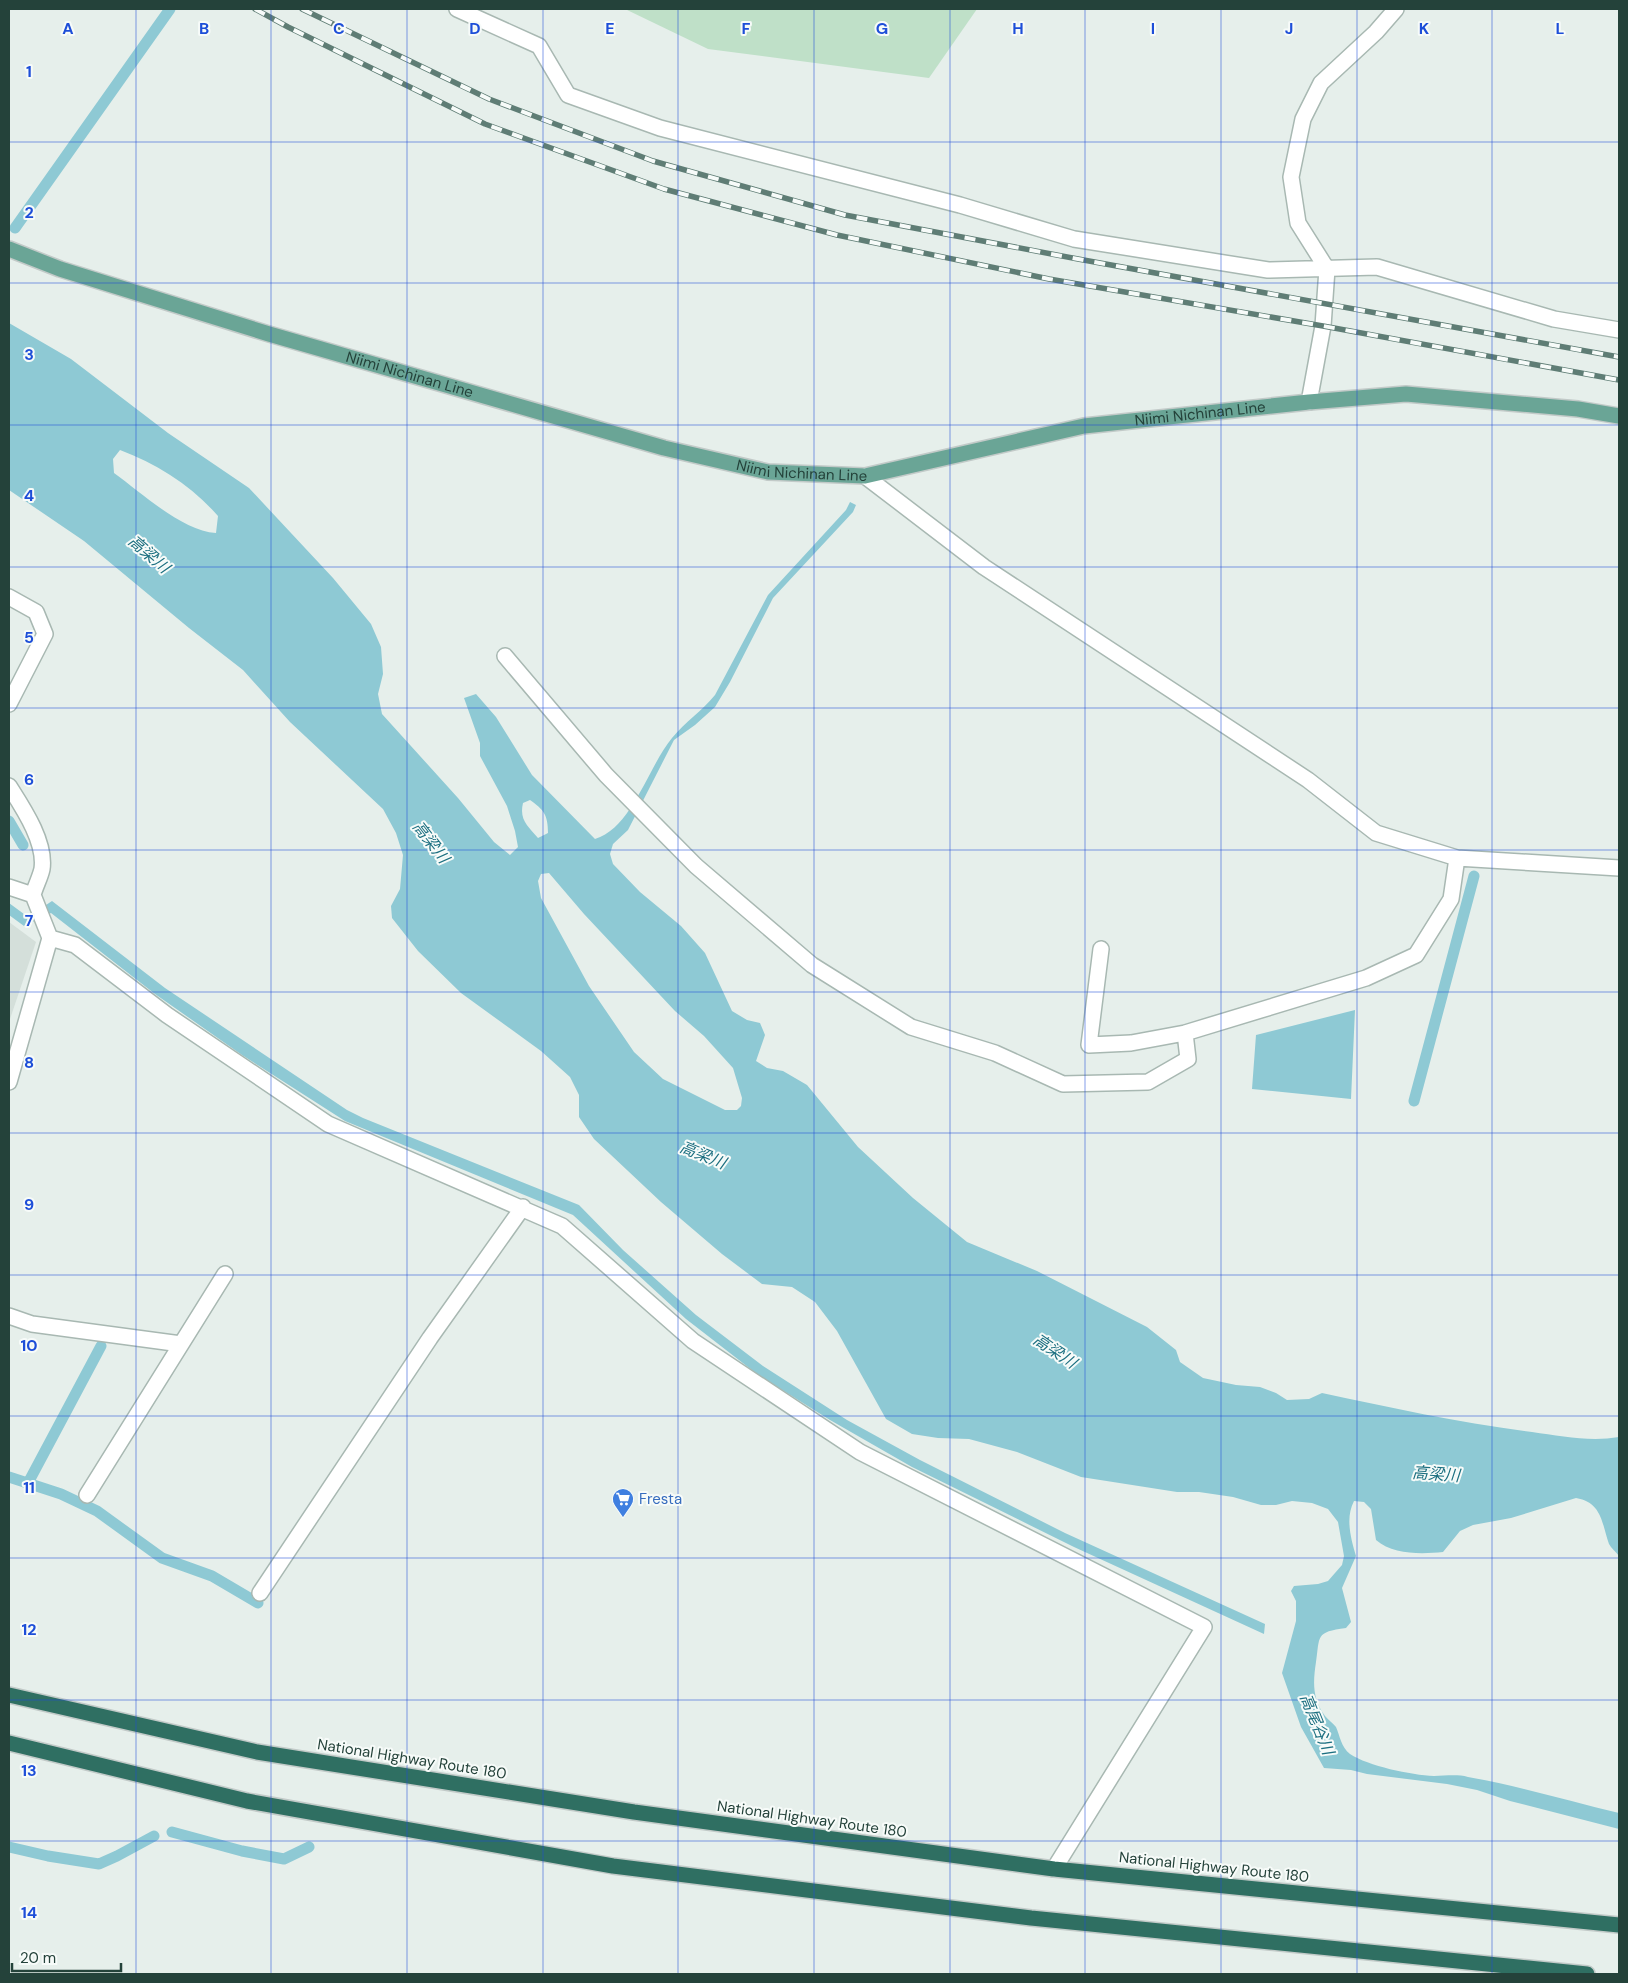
<svg xmlns="http://www.w3.org/2000/svg" width="1628" height="1983" viewBox="0 0 1628 1983" font-family="'DM Sans','Noto Sans JP',sans-serif">
<style>
.built{fill:#d4dfda}
.green{fill:#bfe0c8}
.water{fill:#8ec9d4;fill-rule:evenodd}
.lines{fill:none;stroke-linecap:round;stroke-linejoin:round}
.stream{stroke:#8ec9d4;stroke-width:11}
.street-casing{stroke:#a8b8b2;stroke-width:18}
.primary-casing{stroke:#c2cac8;stroke-width:18}
.highway-casing{stroke:#c2cac8;stroke-width:18}
.street{stroke:#fff;stroke-width:15}
.primary{stroke:#6aa596;stroke-width:15}
.highway{stroke:#2f6f62;stroke-width:15}
.rail-casing{stroke:#5f7d75;stroke-width:5.5}
.rail{stroke:#f7fbf9;stroke-width:4;stroke-dasharray:11;stroke-linecap:butt}
.grid{fill:none;stroke:#1d4ed8;stroke-width:1;stroke-opacity:0.55}
.labels{text-anchor:middle;dominant-baseline:central;stroke-width:4;stroke-linejoin:round;paint-order:stroke}
.street-label{font-size:15px;fill:#24423a;stroke:#f7fbf9}
.shop-label{font-size:15px;fill:#366cbe;stroke:#f7fbf9;text-anchor:start}
.water-label{font-size:16px;font-style:italic;fill:#1c6f80;stroke:#f7fbf9}
.grid-label{font-size:16px;text-anchor:middle;font-weight:bold;fill:#1d4ed8;stroke:#f7fbf9;stroke-width:4;stroke-linejoin:round;paint-order:stroke}
</style>
<rect width="100%" height="100%" fill="#e6efeb"/>
<path class="built" d="M9,922l27,20 -27,80z"/>
<path class="green" d="M625,9h352l-48,69 -221,-29z"/>
<path class="water" d="M9,323l62,36 97,74 81,55 84,90 38,46 10,23 2,27 -5,20 4,20 76,84 36,44 16,13 8,-8 -3,-16 -8,-25 -27,-50v-13l-16,-45 12,-4 20,23 36,58 63,64c37,-11 53,-72 77,-101 13,-16 30,-27 43,-43l53,-100 78,-85 4,-8 6,3 -3,7 -80,86 -43,84 -15,25 -20,18 -21,15 -46,90 -15,14 -3,10 3,10 27,28 41,34 24,27 27,58 15,9 13,3 5,12 -9,26 11,7 16,3 24,14 51,62 55,51 54,44 70,29 110,56 29,23 4,12 23,16 33,7 24,2 16,6 11,7 22,-1 13,-6c70,15 139,30 210,39 29,4 58,10 87,5v119c-3,-4 -8,-8 -10,-12 -7,-20 -7,-42 -33,-46l-65,20 -38,7 -13,6 -17,21c-21,2 -50,3 -67,-12l-5,-31 -7,-7 -10,-1c-9,17 -3,38 2,55l-14,32 9,34 -5,6c-31,4 -26,8 -30,34 -3,20 -4,37 9,54 3,4 8,7 11,11 4,9 5,20 14,27 18,12 61,21 84,22 11,0 23,-2 34,1 51,9 101,24 151,36v16l-109,-28 -33,-11 -30,-6 -80,-10 -16,-4 -27,-2 -23,-41 -19,-54 14,-52v-20l-5,-10 3,-5 24,-2 10,-3 14,-16 2,-9 -6,-34 -10,-13 -16,-6 -20,-2 -16,4h-15l-28,-8 -34,-5h-22l-96,-15 -64,-25 -48,-13 -31,-1 -26,-4 -26,-15 -49,-88 -22,-29 -23,-15 -30,-3 -40,-30 -61,-52 -67,-63 -15,-22v-22l-9,-18 -29,-26 -80,-58 -43,-42 -26,-33 -1,-12 9,-17 3,-34 -7,-22 -13,-24 -93,-87 -47,-52 -54,-42 -105,-87 -75,-51zM120,450c37,14 72,36 98,66l-2,17c-34,-2 -74,-40 -102,-60l-1,-14zM530,800c14,10 18,15 18,33l-10,5c-10,-12 -19,-18 -15,-35zM549,873l35,41 91,97 29,25 29,32 9,30 -1,8 -4,4h-12l-62,-31 -29,-27 -45,-66 -48,-88 -3,-17 3,-7z
M52,901l113,87 182,122 16,8 216,87 44,45 73,65 67,51 84,54 73,40 145,73 200,91 -1,10 -190,-87 -162,-80 -82,-47 -73,-46 -71,-55 -113,-104 -228,-94 -103,-66 -87,-61 -104,-81 -27,13 -15,-11v-12l19,14z
M1355,1010l-4,89 -99,-10 4,-54z"/>
<g class="lines">
<path class="stream" d="M15,228l155,-219
M9,821l14,24
M1414,1101l60,-225
M9,1477l52,17 36,17 65,47 50,18 46,27
M28,1483l73,-137
M172,1832l70,19 42,8 25,-12
M9,1847l39,9 51,8 18,-8 37,-20"/>
<g class="street-casing">
<path id="street" d="M457,9l82,37 29,49 92,33 300,77 114,34 194,31 109,-3 177,52 65,11
M1309,402l14,-76 4,-57 -29,-46 -7,-46 12,-58 18,-36 55,-51 20,-23
M865,476l119,91 324,213 68,53 81,25 162,10
M9,597l27,15 9,22 -36,70
M505,656l101,119 90,91 116,99 99,62 84,26 68,31 85,-2 40,-23 -3,-26
M9,786c14,22 37,56 33,83 -2,9 -7,18 -9,26
M9,887l24,8 17,43 25,7 92,70 161,109 234,102 131,115 167,111 344,175 -150,242
M1101,949l-12,96 42,-2 54,-10 181,-55 50,-23 35,-56 6,-41
M9,1082l41,-144
M9,1316l23,8 149,20
M87,1495l138,-221
M260,1593l170,-255 93,-131"/>
</g>
<g class="primary-casing">
<g id="primary">
<path id="s1" d="M9,249l51,20 209,65 395,114 104,24 97,4 219,-50 225,-24 97,-8 172,15 41,7"/>
</g>
</g>
<g class="highway-casing">
<path id="highway" d="M9,1695l248,57 377,60 420,57 565,56
M9,1743l238,58 366,65 418,52 556,56"/>
</g>
<use href="#street" class="street"/>
<use href="#primary" class="primary"/>
<use href="#highway" class="highway"/>
<g class="rail-casing">
<path id="rail" d="M255,9l33,18 197,97 179,65 173,46 212,44 274,47 296,54
M302,9l187,90 164,62 192,54 233,44 541,98"/>
</g>
<use href="#rail" class="rail"/>
</g>
<path class="grid" d="M136,9v1965M271,9v1965M407,9v1965M543,9v1965M678,9v1965M814,9v1965M950,9v1965M1085,9v1965M1221,9v1965M1357,9v1965M1492,9v1965M9,142h1610M9,283h1610M9,425h1610M9,567h1610M9,708h1610M9,850h1610M9,992h1610M9,1133h1610M9,1275h1610M9,1416h1610M9,1558h1610M9,1700h1610M9,1841h1610"/>
<defs>
<g id="supermarket-pin" transform="scale(1.125)"><path d="M0 17L-7.5 6A9.5 9.5 0 1 1 7.5 6Z" fill="#3f7fe0" stroke="#f7fbf9"/><path d="M-6-5.5h2.5l.6 2H6L4.5 2H-2.5L-4.4-4H-6ZM-1.5 3.2a1.3 1.3 0 1 0 .1 0ZM3 3.2a1.3 1.3 0 1 0 .1 0Z" fill="#fff"/></g>
</defs>
<g fill-rule="evenodd">
<use href="#supermarket-pin" x="623" y="1499"/>
</g>
<g class="labels">
<g class="street-label">
<text stroke="none"><textPath href="#s1" startOffset="420">Niimi Nichinan Line</textPath></text>
<text stroke="none"><textPath href="#s1" startOffset="1230">Niimi Nichinan Line</textPath></text>
<text stroke="none"><textPath href="#s1" startOffset="825">Niimi Nichinan Line</textPath></text>
<text transform="translate(412 1759) rotate(9)">National Highway Route 180</text>
<text transform="translate(812 1819) rotate(8)">National Highway Route 180</text>
<text transform="translate(1214 1867) rotate(6)">National Highway Route 180</text>
</g>
<g class="shop-label">
<text x="639" y="1499">Fresta</text>
</g>
<g class="water-label">
<text transform="translate(149 554) rotate(41)">高梁川</text>
<text transform="translate(431 842) rotate(52)">高梁川</text>
<text transform="translate(703 1155) rotate(22)">高梁川</text>
<text transform="translate(1055 1351) rotate(34)">高梁川</text>
<text transform="translate(1436 1474) rotate(4)">高梁川</text>
<text transform="translate(1317 1724) rotate(68)">高尾谷川</text>
</g>
</g>
<g class="grid-label">
<text x="68" y="34">A</text>
<text x="204" y="34">B</text>
<text x="339" y="34">C</text>
<text x="475" y="34">D</text>
<text x="610" y="34">E</text>
<text x="746" y="34">F</text>
<text x="882" y="34">G</text>
<text x="1018" y="34">H</text>
<text x="1153" y="34">I</text>
<text x="1289" y="34">J</text>
<text x="1424" y="34">K</text>
<text x="1560" y="34">L</text>
<text x="29" y="77">1</text>
<text x="29" y="218">2</text>
<text x="29" y="360">3</text>
<text x="29" y="501">4</text>
<text x="29" y="643">5</text>
<text x="29" y="785">6</text>
<text x="29" y="926">7</text>
<text x="29" y="1068">8</text>
<text x="29" y="1210">9</text>
<text x="29" y="1351">10</text>
<text x="29" y="1493">11</text>
<text x="29" y="1635">12</text>
<text x="29" y="1776">13</text>
<text x="29" y="1918">14</text>
</g>
<rect width="1628" height="1983" fill="none" stroke="#24423a" stroke-width="20"/>
<path d="M12 1963v8h109v-8" fill="none" stroke="#24423a" stroke-width="2.5"/>
<text x="20" y="1963" font-size="15" fill="#24423a" stroke="#f7fbf9" stroke-width="4" paint-order="stroke">20 m</text>
</svg>
